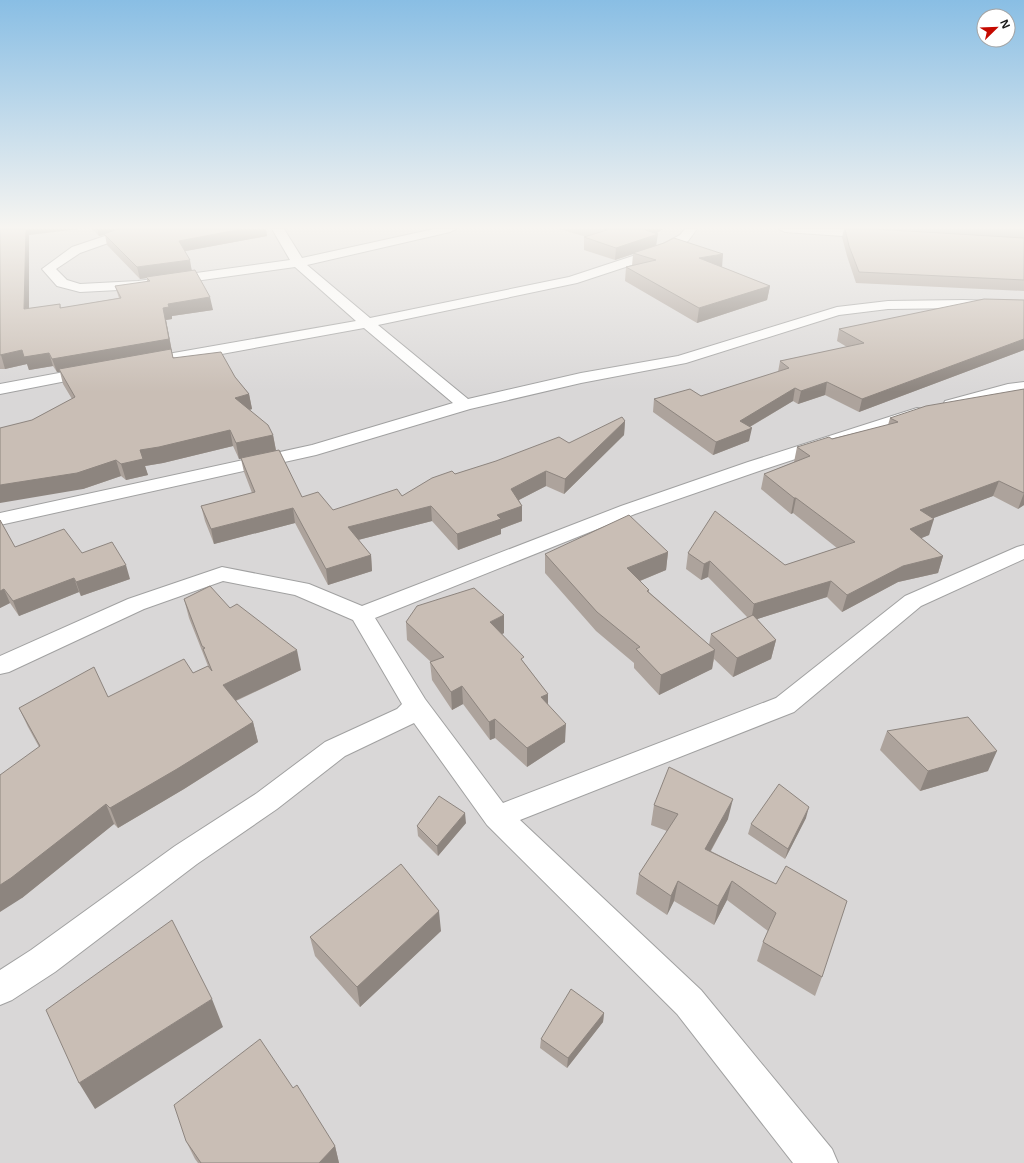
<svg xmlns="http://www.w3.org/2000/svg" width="1024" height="1163" viewBox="0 0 1024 1163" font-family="'Noto Sans',sans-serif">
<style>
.residential{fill:#d9d7d7}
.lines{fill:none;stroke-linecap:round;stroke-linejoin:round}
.street-casing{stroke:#a1a1a1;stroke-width:2}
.street{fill:#fff;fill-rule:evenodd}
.wall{fill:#ada39c}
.shaded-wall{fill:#8d857f}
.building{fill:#c9beb5;stroke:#8d857f}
</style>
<rect width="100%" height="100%" fill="#ede9df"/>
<path class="residential" d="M0,229h1024v934h-1024z"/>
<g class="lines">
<g class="street-casing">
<path id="street" d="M126,229h18l-2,2 -62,22 -24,16 11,11 13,4 58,-3 152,-21 -18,-31h12l18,29 132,-29h22l-6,3 -143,33 63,53 199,-41 85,-28 26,-14 5,-6h12l-9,12 -26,14 -85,28 -199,42 90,74 113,-26 97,-17 159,-49 51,-6 75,-1 61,2v8l-61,-2 -75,1 -49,6 -153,48 -105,20 -111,26 -154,46 -316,70v-12l312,-68 141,-42 -89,-75 -219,40 -5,-2 -3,-3 3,-3 5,-2 211,-37 -61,-54 -157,22 -58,3 -23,-6 -15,-17 30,-22z
M779,229h69l28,3 2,2 -2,2 -4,2 -87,-6z
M91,367l6,2 2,3 -2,3 -97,19v-10z
M1024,382v10l-15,2 -58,16 -6,-1 -2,-4 2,-4 63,-17z
M917,408l6,1 3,4 -3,4 -161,53 -127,44 -260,104 50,81 78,104 273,-105 129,-102 112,-49 7,-2v14l-103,47 -127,106 -274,108 181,170 131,159 6,14h-45l-116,-149 -190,-189 -73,-102 -69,33 -68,53 -80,55 -142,108 -43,28 -12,5v-35l31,-20 144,-104 82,-53 68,-51 72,-33 5,-5 -49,-84 -58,-25 -72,-14 -79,28 -135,63 -9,2v-18l128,-57 94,-32 87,17 53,22 259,-100 127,-44z"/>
</g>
<use href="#street" class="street"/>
</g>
<path class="wall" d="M0,229l29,6v74l31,-5 1,4 58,-10 -4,-12 32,-4v-4l-7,1 -33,-34 -2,-10 -6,1 -7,-7h174l1,7 -82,15 7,20 21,39 -41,6v3l-6,1 7,37 62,20 14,17 3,15 -2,1 23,25 3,15 26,47 31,13 69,-14 53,-22 114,-31 56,-22 -1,14 -60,59 -18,-8 -27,14 3,6v15l-21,8v5l-43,16 -26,-29 -74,19 13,15 1,16 -44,14 -33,-62 -81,21 -9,-23 -4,-15 51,-13 -8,-21 -3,-13h-2l-6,-13 -70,17 -18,3 3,9 -22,5 -5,-4 -38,13 -51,-69 40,-21 -9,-15 -3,-12h-3l-4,-6 -24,4 -2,-6 -22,5h-5z
M559,229h104l-6,4 -1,13 66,21 48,19 -3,14 -70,23 -72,-42 1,-14 6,-1 1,-12 -18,6 -31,-10v-13h3z
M844,229h30l150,9v53l-168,-8 -9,-27 -5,-19z
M886,229h138v9l-138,-8z
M1024,300v50l-165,62 -34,-17 -27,9 -5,-3 -43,26 -1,14 -36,14 -60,-43 1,-13 47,-3 77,-24 2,-11 67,-14 -10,-6 2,-12z
M1024,389v116l-6,4 -25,-13 -60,22 -4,17 -8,3 22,18 -5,17 -40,9 -56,30 -15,-15 -70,22 19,21 -5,19 -38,18 -19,-18 -2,10 -53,26 -25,-27v-5l-38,-32 -51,-58v-19l123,-2 -2,18 -26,11 9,9v2l60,53 2,-11 37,-16 -40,-41 -7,3 -15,-11 2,-16 97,12 52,-17 -44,-35 -2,1 -30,-25 3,-15 30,-12 3,-15 91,-22 2,-7z
M0,520l15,27 115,32 -49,17 -2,-4 -60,24 -9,-13 -10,5z
M184,599l46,9 71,62 -65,31 17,21 5,20 -74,47 -66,39 -4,-4 -92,74 17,-151 -11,-20 -9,-19 89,-11 85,-24 15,-7 -19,-48z
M406,622l98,11 -2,1 46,60v10l17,38 -38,25 -32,-29 -5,2 -27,-36 -11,6 -20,-30 -2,-18h1l-24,-22z
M887,731l101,40 -68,20 -40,-41z
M654,805l74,14 -17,32 65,33 46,93 -7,19 -58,-35 6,-19 5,-11 -41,-31 -13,25 -40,-24 -7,14 -31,-21 3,-20 28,-43 -16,-6z
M806,818l-21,41 -37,-25 3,-10z
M466,823l-28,33 -20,-20 -1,-10z
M441,931l-81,76 -45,-51 -5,-19z
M604,1013l-1,9 -36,46 -27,-20 1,-9z
M293,1088l42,58 4,17h-141l-3,-4 -9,-18z"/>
<path class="shaded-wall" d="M26,229h54l-51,6v87l-5,-13z
M97,229h24l-22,7z
M242,229h24l1,7 -86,16 -2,-11z
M646,229h17l-8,5h3l-2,12 -23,7v1l-18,6 1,-12z
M723,254l-1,14 -23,-10z
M190,260l2,12 -46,5 1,1 -7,1 -3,-12z
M770,286l-3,14 -70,23 2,-15z
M210,297l3,13 -41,6v3l-6,1 6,32 -113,17 1,3h-3l-5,-13 111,-51 5,-4z
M1024,339v11l-165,62 3,-13z
M22,350l27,3 4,13 -24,4 -2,-6 -22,5 -4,-14z
M827,382l-2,13 -27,9 3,-13z
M795,388l-2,13 -52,31 11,-4 -3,13 -36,14 3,-13 24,-21z
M249,394l3,15 -14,4 -3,-15z
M625,421l-1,14 -60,59 1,-15z
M230,430l3,16 -70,17 -18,3 3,9 -22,5 -5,-16 19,-14z
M273,435l3,16 -37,8 -3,-16z
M116,460l5,16 -38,13 -83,14v-18z
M546,471v15l-35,18v-15z
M999,481l-6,15 -78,29 5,-15z
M1024,493v12l-6,4z
M794,498h2l-3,15 -2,1z
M431,506l1,15 -82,21 -2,-15z
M522,506v15l-21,8v5l-43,16 -1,-16 40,-19z
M293,508l2,15 -81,21 -3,-15z
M934,519l-5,16 -24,10 5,-16z
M668,552l-2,18 -41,17 2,-19z
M371,555l1,16 -44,14 -2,-16z
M943,556l-5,17 -40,9 -56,30 5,-17 56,-29z
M710,561l-2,16 -7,3 3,-16z
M126,565l4,14 -49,17 -5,-14z
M74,578l5,14 -60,24 -6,-15z
M831,581l-4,16 -76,24 3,-17z
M4,589l6,14 -10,5v-17z
M504,615v18l-13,7 -1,-18z
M776,640l-5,19 -38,18 4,-19z
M297,650l4,20 -73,34 -5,-19z
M715,650l-3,19 -53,26 2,-20z
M462,686l1,18 -11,6 -1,-18z
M548,694v18l-7,-15z
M495,719v19l-5,2 -1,-18z
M253,722l5,20 -74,47 -66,39 -8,-20z
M566,724l-1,18 -38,25v-19z
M997,751l-9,20 -68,20 8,-20z
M733,799l-5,20 -27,49 4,-19z
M106,804l8,20 -92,74 -22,14v-27z
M809,807l-3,11 -21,41 3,-10z
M465,813l1,10 -28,33 -1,-10z
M678,881l-4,20 -7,14 4,-19z
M732,881l-5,19 -13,25 4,-19z
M439,911l2,20 -81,76 -3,-20z
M212,999l11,28 -128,82 -16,-26z
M604,1013l-1,9 -36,46 1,-10z
M335,1146l4,17h-20z"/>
<path class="building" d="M0,229h26l-2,80 36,-5v4l61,-10 -6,-12 35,-5 -4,-4 49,-7 15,27 -42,7 1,3 -6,1 6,31 -117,20 -3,-6 -25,4 -2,-7 -22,5z
M118,229h124l-63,12 11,19 -53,7 -33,-33z
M605,229h41l-1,1 13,4 -42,14 -32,-11 23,-7z
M845,229h29l150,9v42l-165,-8 -10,-26z
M674,238l49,16 -24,4 71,28 -71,22 -73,-41 30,-7 -23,-7 31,-10z
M984,299l40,1v39l-162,60 -35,-17 -26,9 -6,-3 -55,33 12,7 -36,14 -62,-43 36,-10 11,7 88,-28 -9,-7 84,-18 -25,-14z
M171,349l2,9 48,-6 14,25 14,17 -14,4 33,27 5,10 -37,8 -6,-13 -71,17 -19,3 3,9 -22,5 -5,-4 -39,13 -77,12v-57l32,-8 43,-23 -16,-28z
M1024,389v104l-25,-12 -79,29 14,9 -24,10 33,27 -40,10 -56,29 -16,-14 -77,23 -44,-43 -6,3 -16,-11 27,-42 70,54 70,-23 -59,-44h-2l-30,-24 46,-18 -13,-9 32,-10 3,2 66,-17 -8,-4 36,-12z
M622,417l3,4 -60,58 -19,-8 -35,18 11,17 -25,9 4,4 -44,15 -26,-28 -83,21 23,28 -45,14 -33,-61 -82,21 -10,-23 54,-14 -14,-34 38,-8 23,47 16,-5 15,18 64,-21 5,7 30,-18 20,-7 3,3 41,-13 63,-24 10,6z
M629,515l39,37 -41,16 22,22 -2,1 68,59 -54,25 -25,-26 4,-2 -43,-35 -52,-58z
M0,520l15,27 49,-18 18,24 30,-11 14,23 -50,17 -2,-4 -61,23 -9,-12 -4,2z
M210,586l20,22 7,-4 60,46 -74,35 30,37 -76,47 -67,39 -4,-4 -95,74 -11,7v-110l40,-29 -21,-38 75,-41 14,30 76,-38 9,14 15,-7 4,5 -9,-22 2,-1 -3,-2 -18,-47z
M474,588l30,27 -14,7 34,35 -3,2 27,35 -7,3 25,27 -39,24 -32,-29 -6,3 -27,-36 -11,6 -21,-30 14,-5 -38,-35 11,-16z
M753,615l23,25 -39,18 -26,-24z
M968,717l29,34 -69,20 -41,-40z
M669,767l64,32 -28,50 71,35 10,-18 61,35 -25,76 -59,-35 13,-29 -44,-32 -14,25 -40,-25 -7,15 -32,-22 39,-60 -24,-9z
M779,784l30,23 -21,42 -37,-25z
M439,796l26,17 -28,33 -20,-20z
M401,864l38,47 -82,76 -47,-50z
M172,920l40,79 -133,84 -33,-73z
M571,989l33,24 -36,45 -27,-19z
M260,1039l33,49 4,-3 38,61 -16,17h-118l-15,-22 -12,-36z"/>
<linearGradient id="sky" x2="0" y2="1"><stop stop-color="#89bee4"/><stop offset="0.58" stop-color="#f7f5f1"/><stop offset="1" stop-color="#f7f5f1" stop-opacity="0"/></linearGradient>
<rect width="1024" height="392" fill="url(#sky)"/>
<g transform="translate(996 28) rotate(67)"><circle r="19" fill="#ffffff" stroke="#a3a3a3"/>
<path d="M0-3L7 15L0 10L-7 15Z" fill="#c50900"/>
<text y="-6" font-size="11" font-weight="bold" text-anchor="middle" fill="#1a1a1a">N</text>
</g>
</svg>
